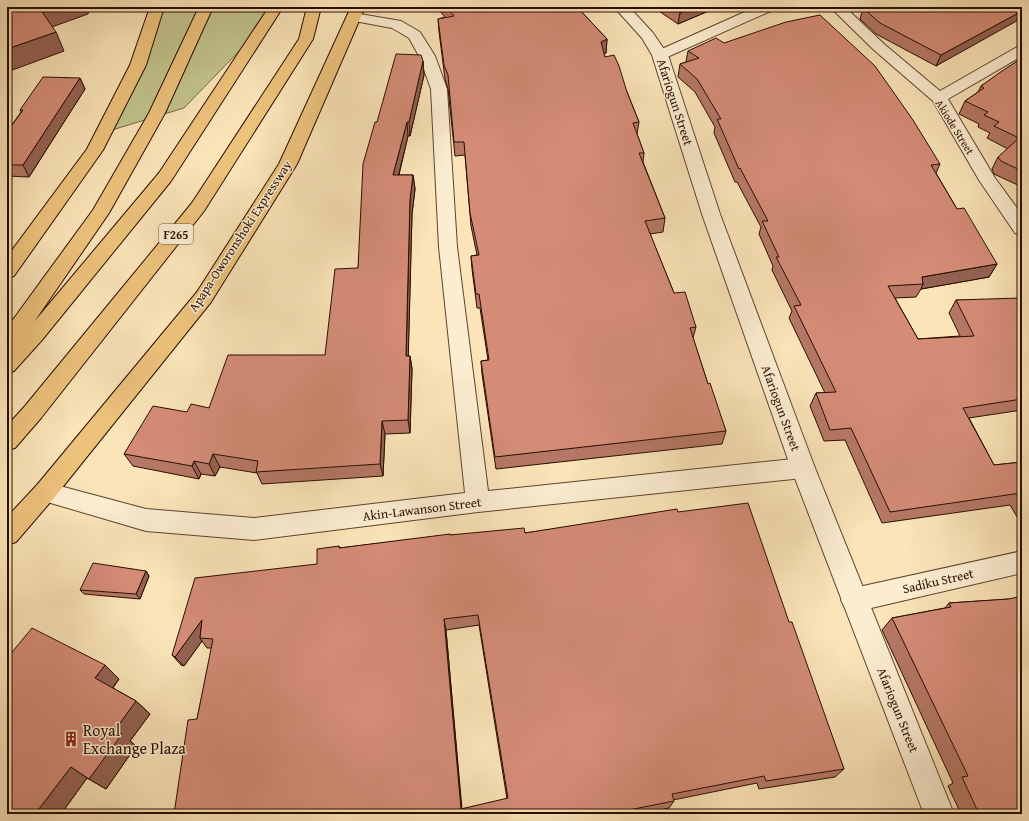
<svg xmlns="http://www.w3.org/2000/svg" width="1029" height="821" viewBox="0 0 1029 821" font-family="'Gentium Book Plus',serif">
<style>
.green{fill:#c2c38c;stroke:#766846}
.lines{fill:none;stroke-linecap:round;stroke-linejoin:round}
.minor-casing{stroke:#5d432e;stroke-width:2}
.tertiary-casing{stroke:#5d432e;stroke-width:2}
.primary-casing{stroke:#290d00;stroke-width:2}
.motorway-casing{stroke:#290d00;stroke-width:2}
.minor{fill:#fcedd1;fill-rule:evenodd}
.tertiary{fill:#fcedd1;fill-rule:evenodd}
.primary{fill:#edc27c;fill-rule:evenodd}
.motorway{fill:#edc27c;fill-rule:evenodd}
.wall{fill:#b67866;stroke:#290d00;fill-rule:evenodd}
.shaded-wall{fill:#946253;stroke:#290d00}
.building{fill:#d48c77;stroke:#290d00;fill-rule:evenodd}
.labels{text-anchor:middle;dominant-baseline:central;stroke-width:3;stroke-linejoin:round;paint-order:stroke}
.far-street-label{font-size:11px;fill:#290d00;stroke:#fcedd1}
.shield{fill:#fcedd1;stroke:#68503f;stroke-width:1}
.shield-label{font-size:12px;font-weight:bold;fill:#290d00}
.street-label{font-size:13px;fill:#290d00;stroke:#fcedd1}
.near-poi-label{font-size:16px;fill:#290d00;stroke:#fcedd1;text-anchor:start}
</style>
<rect width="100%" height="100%" fill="#fae4b8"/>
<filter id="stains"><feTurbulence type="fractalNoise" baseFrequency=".005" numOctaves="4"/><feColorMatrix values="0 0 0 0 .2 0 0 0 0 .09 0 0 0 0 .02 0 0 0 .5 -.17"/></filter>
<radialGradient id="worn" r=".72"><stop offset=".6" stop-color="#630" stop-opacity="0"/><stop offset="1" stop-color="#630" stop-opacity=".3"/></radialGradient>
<path class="green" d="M161,7h121l-98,101 -82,25z"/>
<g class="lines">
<g class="minor-casing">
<path id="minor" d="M756,7h19l-2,3 -108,48 -5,2 -5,-2 -3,-3 3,-3z
M830,7h15l39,37 56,47 77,-44 5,-2v11l-74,43 47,79 27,37v20l-7,-2 -36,-53 -46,-79 -59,-51z
M354,13l47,8 19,11 15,24 12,33 10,158 31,244 315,-33 8,3 4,7 -4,7 -8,3 -325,34 -224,28 -108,-9 -109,-32 -4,-7 4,-7 8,-3 101,27 108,9 211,-25 -26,-246 -8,-158 -12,-33 -10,-18 -17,-10 -43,-8 -2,-3 2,-3z
M1022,551v22l-168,39 -9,-4 -4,-8 4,-8 9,-4z"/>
</g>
<g class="tertiary-casing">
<path id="tertiary" d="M614,7h15l24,26 15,22 52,159 95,254 139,346h-30l-133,-346 -89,-254 -50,-159 -10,-17z"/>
</g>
<g class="primary-casing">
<path id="primary" d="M150,7h14l-18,58 -43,85 -89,126 -7,2v-21l80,-108 43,-84z
M351,7h14l-68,157 -86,138 -158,197 -37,43 -9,3v-28l30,-32 160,-193 82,-128z"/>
</g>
<g class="motorway-casing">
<path id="motorway" d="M199,7h14l-48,106 -56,100 -75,109 125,-149 110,-166h14l-112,174 -129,159 -28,31 -7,2v-22l2,-2 -2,1v-22l86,-118 56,-97z
M307,7h14l-8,32 -109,172 -163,207 -26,30 -8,2v-24l18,-20 167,-203 107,-164z"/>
</g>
<use href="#minor" class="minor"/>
<use href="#tertiary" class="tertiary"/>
<use href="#primary" class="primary"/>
<use href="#motorway" class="motorway"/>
</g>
<path class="wall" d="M436,7h141l30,32 -1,14h-2l1,4 22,35 12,30 -2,12 7,19 -1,9 22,56 -2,14 -13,2 24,59 22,34 -3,11 15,46 18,47 -4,13 -226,25 -14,-95 -1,-13 7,-1 -8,-52h-3l-5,-39 -1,-13 6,-1 -6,-29 -6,-71 -10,1 -7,-67 -3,-10 -6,-47 -1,-13 7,-2z
M653,7h65l-40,17z
M1022,7l-86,59 -60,-32 -16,-15 3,-11z
M688,51l252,113 -4,9 21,36 40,55 -8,13 -68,12 -5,8 -21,1 23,41 42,-3 -11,-23 7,-13 66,2v108l-53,8 25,47 28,-3v63l-12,-20 -128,18 -37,-83 -21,1 -14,-35 6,-13h9l-36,-75 3,-7 -20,-41 1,-4 -14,-32 2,-7 -24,-45h-2l-21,-49 1,-6 -20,-35 -17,-15 2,-13 6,-2z
M1022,58v129l-28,-13 -2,-5 6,-12 10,-8 -21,-11 3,-5 -12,-6 1,-3 -20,-10 6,-13 13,-9 3,-6z
M423,61l1,14 -14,61h-2l-9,39h14l2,14 -3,25 -4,142h2l2,13 -2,64 -25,1 -2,42 -121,8 -5,-11 -37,-6 -5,9 -14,-2 -2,5 -66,-13 -9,-12 63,-42 22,-4 116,-53 33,-87 19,-146z
M80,78l5,11 -56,88 -22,-1v-44l14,-20 -1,-2z
M678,512l111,110 55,147 -9,8 -76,12 -2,-6 -84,17 1,1 -5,7 -29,6h-466l23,-95 15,-71h-5l-5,-7 -18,25 -3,-1 -9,-10 145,-91 22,-18 1,2 110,-13 75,-2zM479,625l28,174 -45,10 -16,-179z
M146,571l3,5 -9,23 -56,-5 -4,-4z
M1009,599l13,215h-61l-13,-28 5,-3 -71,-153 10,-12 53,-10 4,-5z
M8,657l111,22 -6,9 23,13 14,13 -20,27 6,5 -30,43 -19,-11 -26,36h-54z"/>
<path class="shaded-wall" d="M46,7h44l-2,7 -39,14 -9,-19z
M694,7h24l-40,17 2,-11z
M1022,11v7l-86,48 5,-11z
M56,32l8,19 -57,21v-23z
M607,39l-1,14 -6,2 1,-13z
M423,61l1,14 -14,61 -1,-14z
M80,78l5,11 -56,88 -6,-12z
M407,122l1,14 -13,53 -2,-14z
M413,175l2,14 -3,25 -4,155 -2,-13 4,-156z
M997,264l-8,13 -68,12 2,-5 -1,-7z
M410,356l2,13 -2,64 -2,-13z
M382,421l3,13 -2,42 -3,-12z
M213,454l7,13 -5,9 -6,-12z
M194,461l7,13 -2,5 -7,-13z
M146,571l3,5 -9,23 -4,-5z
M444,619l2,11 16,184 -1,-5z
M202,620l-2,18 2,3 -18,25 -9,-9z
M105,665l14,14 -9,12 -15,-13z
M136,701l14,13 -20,27 6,5 -30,43 -17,-10 26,-49z
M71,767l16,11 -26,36h-26z"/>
<path class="building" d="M7,7h39l-6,2 16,23 -49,17z
M446,7h131l30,32 -6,3 4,15 9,-2 5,11 8,26 12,30 -6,1 11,30h-5l26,65 -20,3 29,72 11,-1 11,35 -6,1 18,56 2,-1 16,48 -231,26 -14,-96 8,-1 -10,-66h-3l-5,-38 8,-1 -9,-42 -6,-71h-10l-6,-67 -4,-10 -6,-46 16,-3z
M671,7h23l-14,6z
M869,7h153v4l-81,44 -61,-32 -17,-15z
M820,15l55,51 38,54 27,44 -9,1 26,44 7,-1 33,56 -75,13 1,7 -35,2 30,53 56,-3 -18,-36 64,-2 2,4v97l-59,9 31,57 28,-3v34l-1,-3 -131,19 -39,-84 -21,2 -14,-37 20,-1 -42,-86 7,-1 -25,-48h3l-17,-36h6l-28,-53 -1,1 -22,-50h4l-24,-40 -17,-15 19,-6 -11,-7 28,-13 8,5 62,-21z
M396,54l25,1 2,6 -14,61h-2l-14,53h20l-3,25 -4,156h4l-2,64 -26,1 -2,43 -124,8 2,-11 -45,-7 -4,10 -15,-3 -2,5 -68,-12 29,-48 34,6 4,-8 18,4 19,-53h97l10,-86 23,-1 5,-104 12,-42h2z
M1022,58v113l-21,-10 -3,-4 21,-19 -25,-12 5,-4 -15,-7 4,-3 -23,-11 19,-13 -3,-2 21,-15z
M43,77l37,1 -57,87h-16v-33l16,-22h-3z
M748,503l41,119h3l52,147 -78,12 -2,-5 -92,18 2,7 -65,13h-435l14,-94 9,-1 16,-80 -13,-1 2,-18 -27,37 -3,-2 23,-77 122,-14v-15l22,-3v2l111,-14v1l74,-7 1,5 152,-24 1,3zM478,615l30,183 -47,11 -17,-190z
M93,563l53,8 -10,23 -56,-4z
M1022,596v218h-43l-17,-37 6,-1 -76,-158 59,-11 -2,-4 60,-4z
M32,628l73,37 -10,13 41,23 -21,29 7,4 -33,45 -18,-12 -36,47h-28v-158l1,1z"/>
<defs>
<g id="building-bare" transform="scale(1.2)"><path d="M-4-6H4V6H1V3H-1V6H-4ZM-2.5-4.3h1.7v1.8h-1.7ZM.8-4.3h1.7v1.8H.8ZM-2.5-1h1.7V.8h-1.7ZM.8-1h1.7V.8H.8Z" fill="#8f2418" stroke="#fcedd1" stroke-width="2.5" paint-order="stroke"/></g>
</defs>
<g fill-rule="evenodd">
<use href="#building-bare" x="71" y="739"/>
</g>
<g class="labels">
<g class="far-street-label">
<text transform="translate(955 127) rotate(58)">Akiode Street</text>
</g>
<rect class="shield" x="159" y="224" width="34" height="20" rx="3"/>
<g class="shield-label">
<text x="176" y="234">F265</text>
</g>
<g class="street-label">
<text transform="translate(675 102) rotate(72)">Afariogun Street</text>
<text transform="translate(240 236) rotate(-57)">Apapa-Oworonshoki Expressway</text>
<text transform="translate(781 408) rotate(70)">Afariogun Street</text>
<text transform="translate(422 509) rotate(-7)">Akin-Lawanson Street</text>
<text transform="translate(938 581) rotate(-13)">Sadiku Street</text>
<text transform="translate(898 710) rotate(68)">Afariogun Street</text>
</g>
<g class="near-poi-label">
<text x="83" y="730">Royal<tspan x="83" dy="18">Exchange Plaza</tspan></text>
</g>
</g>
<rect width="1029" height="821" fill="none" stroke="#fae4b8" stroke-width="24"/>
<rect x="8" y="8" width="1013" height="805" fill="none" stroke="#290d00" stroke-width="2"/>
<rect x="12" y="12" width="1005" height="797" fill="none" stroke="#290d00"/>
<rect width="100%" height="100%" filter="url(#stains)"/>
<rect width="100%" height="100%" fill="url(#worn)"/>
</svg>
